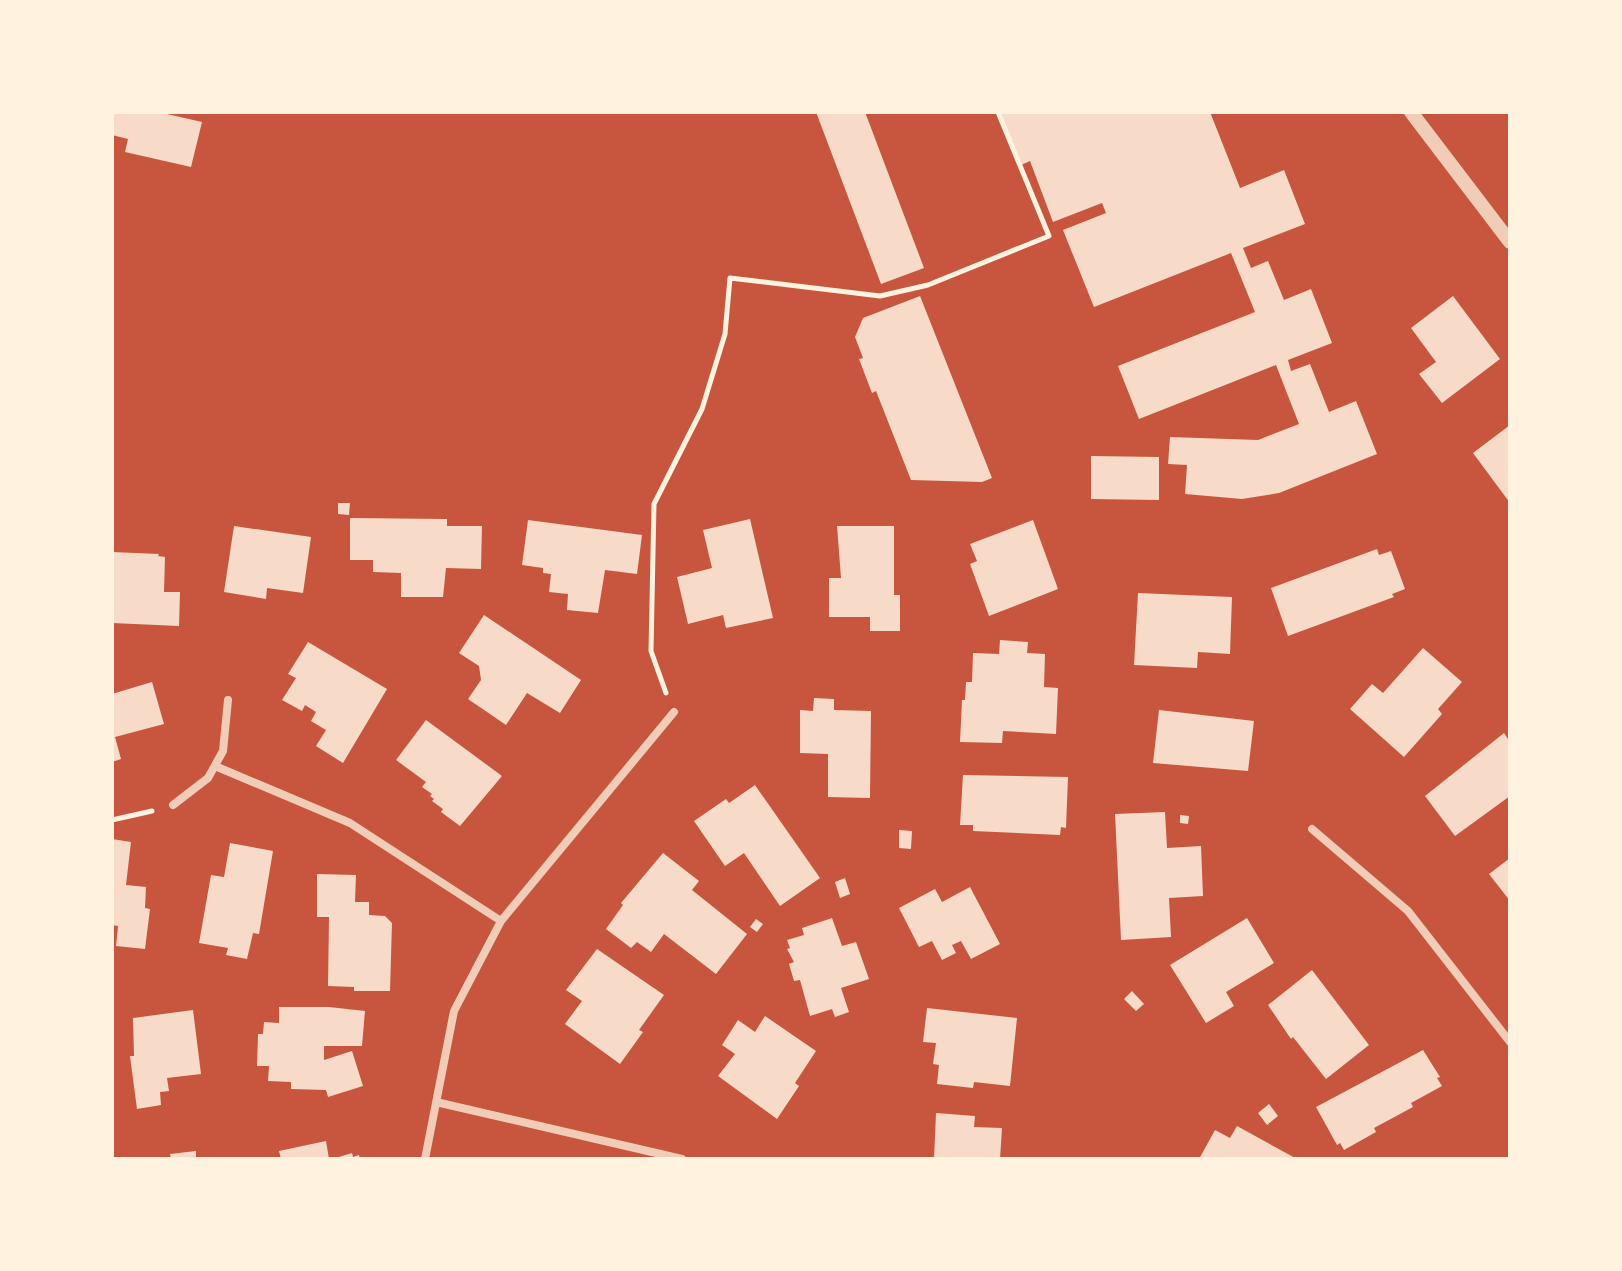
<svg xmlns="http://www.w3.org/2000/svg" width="1622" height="1271" viewBox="0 0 1622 1271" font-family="Ubuntu,sans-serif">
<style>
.building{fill:#f7dbc8}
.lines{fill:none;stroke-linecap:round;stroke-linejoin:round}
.path{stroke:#fff3e0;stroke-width:5}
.minor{stroke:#f1ccb7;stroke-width:8}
.tertiary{stroke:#f1ccb7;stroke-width:14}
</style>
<rect width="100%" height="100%" fill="#c8553d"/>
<path class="building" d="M113,112h55l-1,2 35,8 -11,45 -66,-15 3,-13 -16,-4z
M816,112h49l59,156 -43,16z
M1000,112h210l30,76 44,-18 21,54 -62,24 8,20 17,-7 16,39 27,-11 21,54 -44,17 3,11 19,-7 19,48 27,-11 21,53 -98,39 -37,6 -57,-5 2,-29 -19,-1 2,-27 88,3 41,-16 -23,-59 -137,54 -21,-53 137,-54 -24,-59 -137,54 -31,-77 43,-17 -4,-10 -49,19 -23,-61 -9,4z
M920,296l72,182 -10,4 -71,-2 -35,-89 -4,2 -13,-34 4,-1 -8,-21 8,-19z
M1453,296l47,63 -58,44 -23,-29 17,-12 -25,-34z
M1510,425v78l-37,-50z
M1091,456l68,1v43l-68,-1z
M338,503h12l-1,12 -11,-1z
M350,518l97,1v7h35l-1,43 -35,-1 -3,29h-42v-24l-28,-1v-12h-23z
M750,519l23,99 -47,10 -3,-13 -35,9 -11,-47 35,-9 -9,-38z
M528,520l114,15 -5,39 -32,-4 -7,43 -31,-3 1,-16 -19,-2 2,-18 -8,-1v-5l-21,-3z
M1033,520l25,69 -69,27 -19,-52 7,-3 -7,-17z
M234,526l77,11 -8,56 -36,-5 -1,11 -42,-7z
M837,526h57v69h6v36h-30v-14h-41v-39h12z
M1377,549l2,6 12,-4 14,38 -13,5 2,3 -106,39 -17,-48z
M112,552l47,2 -1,2 7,1 -1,35h16l-1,34 -67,-3z
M1138,593l94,4 -2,57 -32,-2 -1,16 -63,-3z
M484,615l97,65 -21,33 -33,-20 -21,32 -38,-26 13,-19 -2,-14 -20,-13z
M1000,640l28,2 -1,11 18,1 -1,33 14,1 -2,46 -53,-3 -1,12 -42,-1 2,-42h3l1,-18h6l1,-29 26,1z
M308,642l79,47 -44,74 -27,-17 10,-16 -15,-9 5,-9 -11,-7 -3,6 -20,-11 14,-22 -8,-4z
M1423,648l39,34 -24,27 4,5 -38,43 -54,-48 22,-25 11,9z
M152,682l12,42 -49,13 6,22 -9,3v-68z
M814,698l20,1v11l37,1 -1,87 -42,-1v-43l-28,-1v-43l13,1z
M1159,710l95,11 -6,50 -95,-8z
M426,720l76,56 -42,50 -19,-14 2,-3 -11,-8 2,-2 -4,-3 2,-2 -10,-7 4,-5 -30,-22z
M1504,733l6,9v54l-55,40 -30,-40z
M963,775l105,2 -2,51 -5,-1 -1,8 -87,-4v-6h-13z
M755,785l65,93 -40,28 -36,-53 -19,13 -31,-45 32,-22 3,4z
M1165,812l2,36 34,-2 2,50 -34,2 2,39 -50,3 -6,-126z
M1180,815l9,1 -1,8 -8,-1z
M899,830l13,1 -1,18 -12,-1z
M112,839l19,3 -5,43 20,2 -1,21 5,1 -5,40 -29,-3 2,-20 -6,-1z
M230,843l43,8 -14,83 -6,-1 -6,26 -21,-4 2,-7 -29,-5 12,-68 13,2z
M663,853l36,28 -7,9 55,44 -31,40 -52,-40 -13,18 -14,-10 -6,6 -25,-19 17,-24 -2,-2z
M1510,858v43l-21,-27z
M317,874l39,1 -1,27h14v13l16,1 7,7 -2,68h-36v-4l-26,-1 1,-69h-12z
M845,878l5,16 -10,4 -5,-16z
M970,887l30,57 -29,15 -10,-18 -9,4 4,8 -14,7 -10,-19 -13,6 -20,-39 36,-19 7,13z
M832,918l10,28 14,-4 13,37 -28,9 8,24 -14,5 -3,-8 -22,7 -10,-36 -6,1 -5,-17 5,-2 -7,-13 3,-1 -3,-8 17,-5 -2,-7z
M1247,918l27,45 -48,29 8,14 -28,17 -36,-58z
M756,919l7,5 -6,8 -7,-5z
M597,949l67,46 -25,35 4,2 -23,32 -55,-40 17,-23 -16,-11z
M1312,970l57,75 -43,34 -33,-42 -2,2 -23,-34z
M1132,991l12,13 -8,7 -12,-12z
M279,1007h50l36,4 -3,35h-38v14l28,-9 11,35 -35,11 -2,-7 -35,-1v-7l-23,-1 1,-15h-12l1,-32h5l1,-12 15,1z
M927,1008l90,10 -7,68 -36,-4 -1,6 -36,-4 2,-19 -6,-1 3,-21 -13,-1z
M193,1010l8,64 -34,4 2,13 -9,1 1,13 -24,4 -7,-53h4l-1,-38z
M765,1016l51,35 -21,32 4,3 -22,33 -59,-43 17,-22 -13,-9 16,-25 17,12z
M1423,1050l17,27 -3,1 5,8 -31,17 2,4 -39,21 2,4 -32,18 -4,-7 -3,2 -21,-38z
M1269,1104l9,12 -11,9 -9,-12z
M936,1113l39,3 -1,11 28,1 -2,31h-66z
M1237,1126l60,33h-98l16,-29 15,8z
M326,1141l3,18h-48l-2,-8z
M196,1151v8h-25l-1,-5z
M352,1153l1,4 6,-2 1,4h-28z"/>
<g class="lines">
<path class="path" d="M666,693l-15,-42 3,-147 48,-95 23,-75 5,-56 150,18 48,-11 121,-49 -51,-124
M112,820l40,-9"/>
<path class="minor" d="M215,766l135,57 151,98
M173,805l35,-27 15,-27 5,-51
M1312,829l96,82 102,131
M436,1102l246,57
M425,1159l29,-148 47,-90 173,-209"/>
<path class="tertiary" d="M1411,112l99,130"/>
</g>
<rect width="1622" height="1271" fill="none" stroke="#fff3e0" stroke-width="228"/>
</svg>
